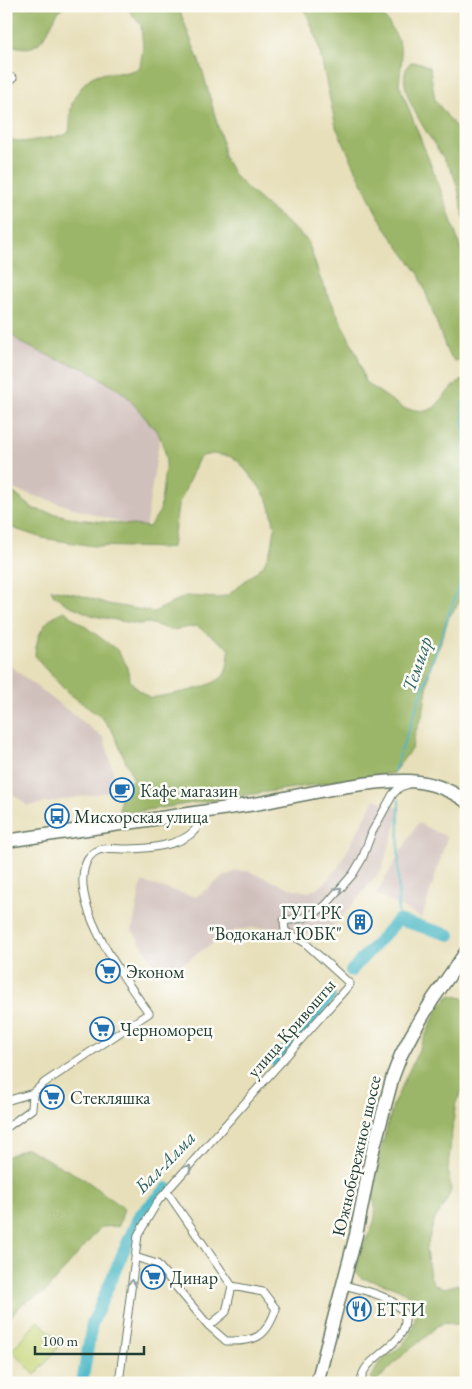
<svg xmlns="http://www.w3.org/2000/svg" width="472" height="1389" viewBox="0 0 472 1389" font-family="'EB Garamond',serif">
<style>
.industrial{fill:#d0c0bc}
.green{fill:#c4d577;stroke:#728956}
.forest{fill:#9bb668;stroke:#5d7a4e}
.lines{fill:none;stroke-linecap:round;stroke-linejoin:round}
.stream{stroke:#4ab7c6;stroke-width:2}
.river{stroke:#4ab7c6;stroke-width:12}
.street-casing{stroke:#657663;stroke-width:9}
.highway-casing{stroke:#657663;stroke-width:15}
.street{stroke:#fff;stroke-width:7}
.highway{stroke:#fff;stroke-width:12}
.oneway{stroke:#8f9e9a}
.labels{text-anchor:middle;dominant-baseline:central;stroke-width:5;stroke-linejoin:round;paint-order:stroke}
.poi-label{font-size:18px;fill:#1f3d34;stroke:#fdfcf7;text-anchor:start}
.street-label{font-size:18px;fill:#1f3d34;stroke:#fdfcf7}
.water-label{font-size:19px;font-style:italic;fill:#2c6260;stroke:#fdfcf7}
</style>
<rect width="100%" height="100%" fill="#fdfcf7"/>
<filter id="ink" filterUnits="userSpaceOnUse"><feTurbulence type="fractalNoise" baseFrequency=".02" numOctaves="2"/><feDisplacementMap in="SourceGraphic" scale="10" xChannelSelector="R" yChannelSelector="G"/><feConvolveMatrix kernelMatrix="1 2 1 2 8 2 1 2 1" color-interpolation-filters="sRGB"/></filter>
<filter id="wash" filterUnits="userSpaceOnUse"><feTurbulence type="fractalNoise" baseFrequency=".0096" numOctaves="4" result="noise"/><feDisplacementMap in="SourceGraphic" scale="20" xChannelSelector="R" yChannelSelector="G"/><feGaussianBlur stdDeviation="1.12" result="paint"/><feColorMatrix in="noise" values="0 0 0 0 0 0 0 0 0 0 0 0 0 0 0 0 0 1.4 0 .05"/><feComposite in="paint" operator="in"/></filter>
<g filter="url(#wash)">
<rect width="100%" height="100%" fill="#e7dfba"/>
<path class="industrial" d="M6,315l157,101 -18,114 -139,-43z
M6,663l98,75 14,52 -90,16 -22,-17z
M375,799l26,10 -19,60 -32,39 -22,22 -11,4 -17,-1 -18,-6 -30,1 -16,2 -20,11 -53,36 -31,-47 10,-48 54,15 26,-19 14,-7h12l42,17 19,4 14,-7 15,-17z
M418,823l29,14 -25,81 -46,-24z"/>
<path class="green" d="M38,1321l24,22 -27,32 -23,-25z"/>
<path class="forest" d="M6,6h58l-5,4c-15,26 -18,48 -53,33z
M125,6h53l24,63 20,72 2,16 11,19 15,15 58,50 12,37 38,79 7,25 39,27 23,2 8,-4 17,-20 14,-9v219l-5,3 -12,17 -10,30 -8,15 -8,52 -8,19 -3,15 -19,25 -259,39 -15,-2 2,-17 12,-15 -20,-46 -10,-13 -37,-28 -25,-27 -6,-9c2,-21 9,-36 29,-44l53,39 9,14 4,16 7,9 13,9c17,-3 63,-9 74,-23 4,-6 4,-19 6,-26l-33,-23 -26,4 -22,-7 -11,1 -44,-8 -28,-12 -13,-10 -2,-5 29,6 28,9 46,8 32,-16 31,2 11,-3 35,-29 9,-19 3,-19 -6,-26 -11,-17 -20,-24 -9,-5 -16,-2 -11,2 -4,4 -20,46 -6,41 -4,1 -74,-2 -52,-8 -36,-12v-39l28,22 43,10 72,8 11,-16 6,-49 -2,-15 -6,-14 -33,-39 -39,-25 -30,-10 -35,-16 -15,-14v-190l17,3 42,-7 4,-3c2,-10 0,-20 4,-31 1,-4 5,-9 8,-13 17,-26 38,-7 59,-21l3,-20 -2,-22z
M301,6h74l13,16 11,19 3,17 -3,26 44,112 23,68v98l-11,-1 -7,-7 -29,-80 -31,-42 -13,-22 -39,-83 -19,-88 -12,-29z
M411,62l10,1 9,5 5,32 22,29 9,16v79c-5,-15 -6,-33 -12,-48 -10,-23 -69,-90 -43,-114z
M452,995l14,4v85l-10,18 -4,28 -4,40 3,20 -4,10 -13,21 -8,29 4,26 5,9 10,3 13,-4 8,11v33l-19,-6 -10,4 -10,10 -22,17 -21,21 -9,7 -4,-3c3,-4 5,-10 8,-14 6,-7 17,-12 24,-20 6,-7 10,-15 12,-24 5,-33 -29,-35 -54,-42 -6,-5 -8,-12 -7,-19 9,-15 24,-34 21,-52 -1,-9 -4,-15 -3,-24l21,-78 45,-96 10,-12z
M26,1148l58,31 40,29 -5,18 -18,1 -56,65 -22,11 -17,19v-165z"/>
<g class="lines">
<path class="stream" d="M466,398l-3,4 3,88
M394,771l72,-205
M398,920l1,-120"/>
<path class="river" d="M351,971l47,-51 52,15
M277,1062l53,-66
M82,1383l10,-59 47,-108 28,-28"/>
</g>
</g>
<g filter="url(#ink)">
<g class="lines">
<g class="street-casing">
<path id="street" d="M6,84l7,-6
M6,1101l27,-8 11,-10 105,-70c-24,-33 -80,-108 -63,-150 2,-5 7,-11 13,-13 7,-3 19,-1 27,-1 20,0 54,-3 68,-18 5,-6 9,-13 13,-19
M6,1128l26,-19 1,-16
M167,1192l65,94
M135,1257l22,7 52,62 17,-14 6,-26 31,6 13,17c-10,29 -21,33 -50,32l-17,-15
M344,1285c17,5 59,12 61,34 2,28 -48,40 -43,64
M119,1383l19,-148 20,-34 192,-217 -46,-42 -19,-11 -1,-10 19,-3 12,-5 10,-7 28,-32 9,-15 10,-27 21,-38 7,-7 7,-2"/>
</g>
<g class="highway-casing">
<path id="highway" d="M6,841c83,-12 166,-24 249,-37 48,-9 106,-24 154,-23 21,1 40,8 57,20
M317,1383l39,-148 16,-81 21,-78 8,-21 11,-21 21,-35 33,-47"/>
</g>
<use href="#street" class="street"/>
<use href="#highway" class="highway"/>
</g>
<defs><path id="oneway-chevron" d="M-2-3.5L2.5 0L-2 3.5" fill="none" stroke-width="1.6" stroke-linecap="round" stroke-linejoin="round" transform="scale(1.25)"/></defs>
<g class="oneway">
<use href="#oneway-chevron" transform="translate(339 890) rotate(-48)"/>
<use href="#oneway-chevron" transform="translate(188 1168) rotate(-49)"/>
<use href="#oneway-chevron" transform="translate(132 1283) rotate(-82)"/>
</g>
</g>
<defs>
<g id="cafe-ring" transform="scale(1.25)"><circle r="9.5" fill="#fdfcf7" stroke="#1f6fb2" stroke-width="1.5"/><path d="M-5.5-4.5H6V0H3Q3 3.5 0 3.5H-2.5Q-5.5 3.5-5.5 0ZM3-3.2v2h1.7v-2ZM-6 4.5H4V6H-6Z" fill="#1f6fb2"/></g>
<g id="bus-ring" transform="scale(1.25)"><circle r="9.5" fill="#fdfcf7" stroke="#1f6fb2" stroke-width="1.5"/><path d="M-5-6H5V4H4V6H2V4H-2V6H-4V4H-5ZM-3.5-4V0h7V-4ZM-3.5 1.2v1.5H-2V1.2ZM2 1.2v1.5H3.5V1.2Z" fill="#1f6fb2"/></g>
<g id="building-ring" transform="scale(1.25)"><circle r="9.5" fill="#fdfcf7" stroke="#1f6fb2" stroke-width="1.5"/><path d="M-4-6H4V6H1V3H-1V6H-4ZM-2.5-4.3h1.7v1.8h-1.7ZM.8-4.3h1.7v1.8H.8ZM-2.5-1h1.7V.8h-1.7ZM.8-1h1.7V.8H.8Z" fill="#1f6fb2"/></g>
<g id="supermarket-ring" transform="scale(1.25)"><circle r="9.5" fill="#fdfcf7" stroke="#1f6fb2" stroke-width="1.5"/><path d="M-6-5.5h2.5l.6 2H6L4.5 2H-2.5L-4.4-4H-6ZM-1.5 3.2a1.3 1.3 0 1 0 .1 0ZM3 3.2a1.3 1.3 0 1 0 .1 0Z" fill="#1f6fb2"/></g>
<g id="restaurant-ring" transform="scale(1.25)"><circle r="9.5" fill="#fdfcf7" stroke="#1f6fb2" stroke-width="1.5"/><path d="M-5-6h1v4h1v-4h1v4h1v-4h1v5L-1.5 .5V6h-2V.5L-5-1ZM5-6V6H3V1.5H1.5Q1.5-4 5-6Z" fill="#1f6fb2"/></g>
</defs>
<g fill-rule="evenodd">
<use href="#cafe-ring" x="122" y="790"/>
<use href="#bus-ring" x="57" y="816"/>
<use href="#building-ring" x="360" y="922"/>
<use href="#supermarket-ring" x="108" y="971"/>
<use href="#supermarket-ring" x="102" y="1029"/>
<use href="#supermarket-ring" x="52" y="1097"/>
<use href="#supermarket-ring" x="153" y="1277"/>
<use href="#restaurant-ring" x="359" y="1309"/>
</g>
<g class="labels">
<g class="poi-label">
<text x="140" y="790">Кафе магазин</text>
<text x="74" y="816">Мисхорская улица</text>
<text x="342" y="912" text-anchor="end">ГУП РК<tspan x="342" dy="21">"Водоканал ЮБК"</tspan></text>
<text x="126" y="971">Эконом</text>
<text x="120" y="1029">Черноморец</text>
<text x="70" y="1097">Стекляшка</text>
<text x="170" y="1277">Динар</text>
<text x="376" y="1309">ЕТТИ</text>
</g>
<g class="street-label">
<text transform="translate(291 1028) rotate(-49)">улица Кривошты</text>
<text transform="translate(356 1156) rotate(-77)">Южнобережное шоссе</text>
</g>
<g class="water-label">
<text transform="translate(417 664) rotate(-71)">Темиар</text>
<text transform="translate(165 1162) rotate(-46)">Бал-Алма</text>
</g>
</g>
<rect width="472" height="1389" fill="none" stroke="#fdfcf7" stroke-width="25"/>
<path d="M35 1346v8h109v-8" fill="none" stroke="#1f3d34" stroke-width="2.5"/>
<text x="42" y="1346" font-size="15" fill="#1f3d34" stroke="#fdfcf7" stroke-width="4" paint-order="stroke">100 m</text>
</svg>
